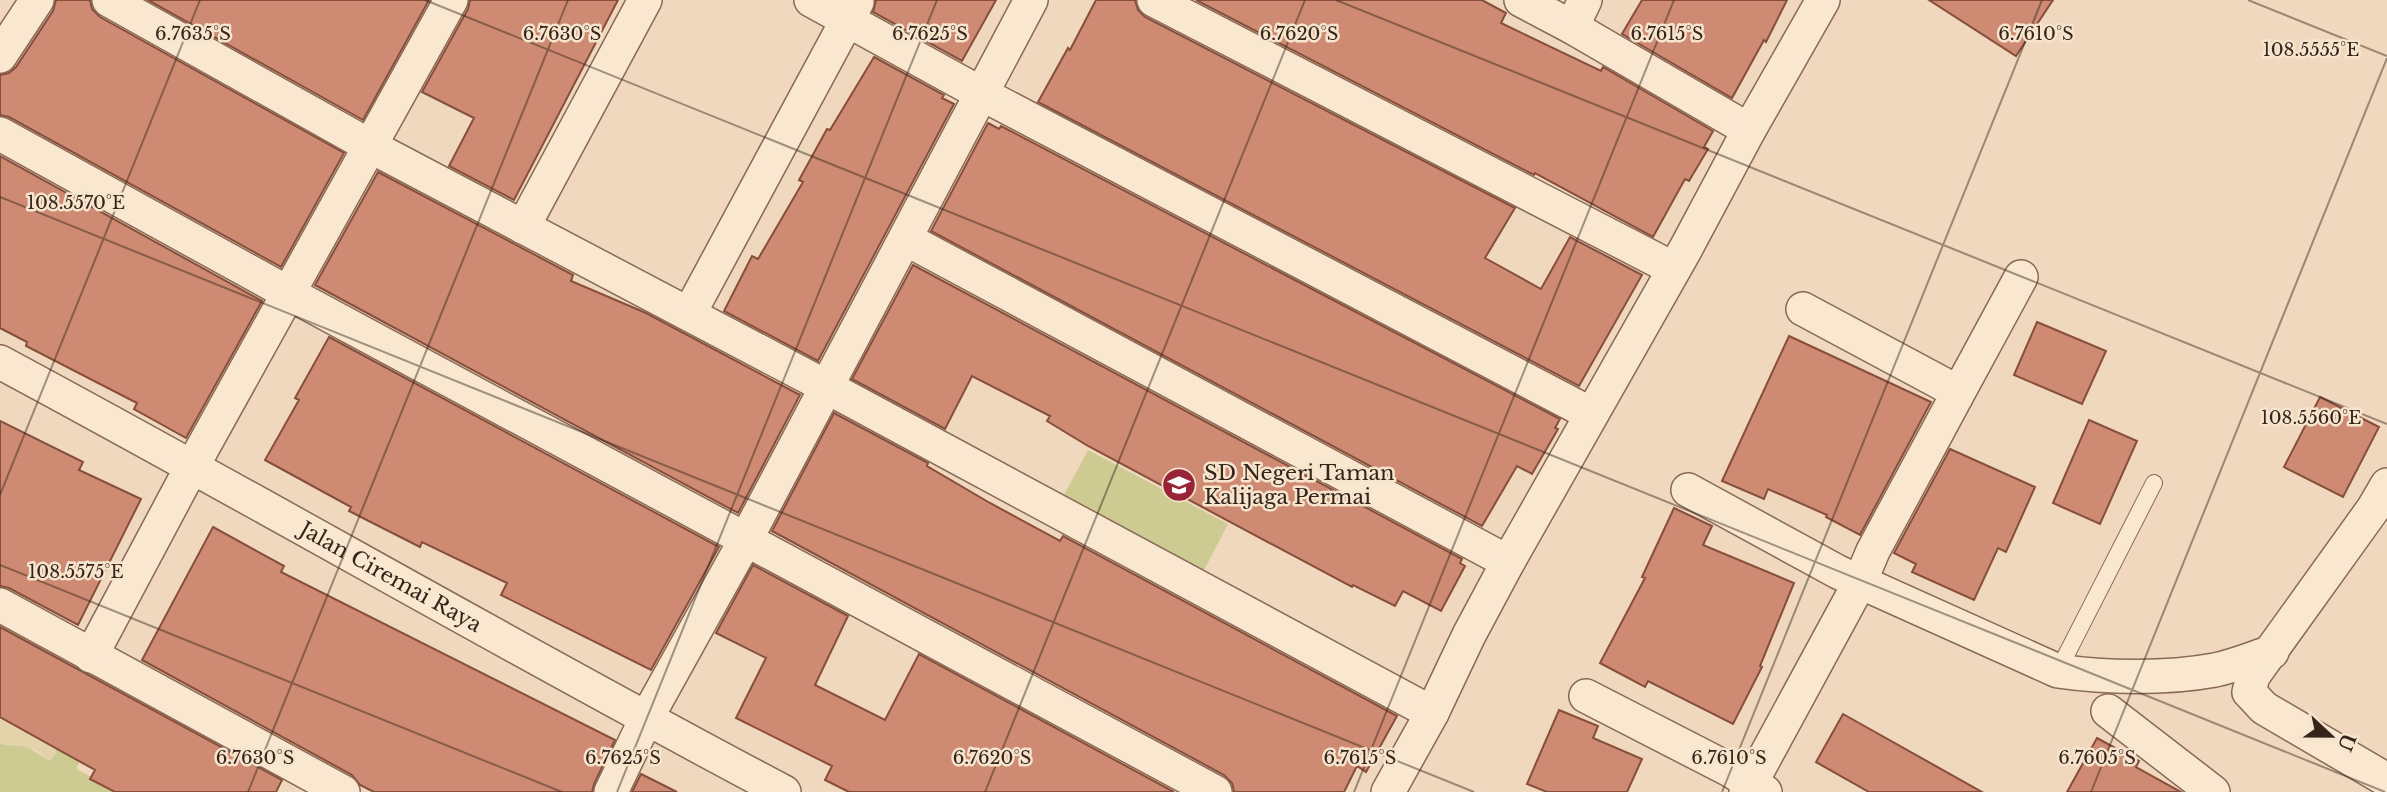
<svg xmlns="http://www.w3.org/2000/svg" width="2387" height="792" viewBox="0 0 2387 792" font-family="'Libre Baskerville',serif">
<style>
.farmland{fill:#e4d2aa}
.green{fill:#cdcb91}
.building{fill:#ce8a72;stroke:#874e3b;stroke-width:2}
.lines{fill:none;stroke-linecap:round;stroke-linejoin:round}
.service-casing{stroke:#876956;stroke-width:18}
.minor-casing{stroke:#876956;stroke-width:36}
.service{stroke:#f9e7d0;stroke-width:16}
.minor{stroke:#f9e7d0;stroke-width:33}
.ticks{fill:none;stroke:#36241b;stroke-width:2;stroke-opacity:0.45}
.labels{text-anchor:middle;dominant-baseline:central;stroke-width:5;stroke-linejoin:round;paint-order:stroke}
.poi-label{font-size:21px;fill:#36241b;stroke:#f6e4cd;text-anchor:start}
.street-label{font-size:21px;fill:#36241b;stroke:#f6e4cd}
.ticks-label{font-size:18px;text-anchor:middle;fill:#36241b;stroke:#f6e4cd;stroke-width:5;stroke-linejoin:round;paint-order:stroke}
</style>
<rect width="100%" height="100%" fill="#efd8bd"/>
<path class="farmland" d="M50,713l7,31 -1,9 -6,8 -14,-11 -27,-6h-9v-25l36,19z"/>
<path class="green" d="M1088,450l140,74 -24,46 -140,-75z
M92,736l-16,33 45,23h-121v-48l27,3 23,14 6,-8 1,-9z"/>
<path class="building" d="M56,0h34l2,9 8,8 244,136 -63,114 -272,-150 -9,-2v-40l9,-2 7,-6 37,-56z
M148,0h281l-66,120z
M470,0h148l-104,200 -65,-34 25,-48 -52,-26 46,-83z
M876,0h120l-34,61 -89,-49z
M1096,0h39l3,10 7,7 370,191 -30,50 56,31 29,-52 72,38 -63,111 -541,-284 30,-54 2,2z
M1196,0h286l24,13 -5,10 100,48 2,-4 110,64 -9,16 4,2 -19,32 -4,-2 -32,58 -118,-64 -1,2z
M1642,0h145l-21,42 -2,-2 -32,58 -110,-64z
M1929,0h124l-37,56z
M874,57l70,38 -2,3 12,6 -136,257 -94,-50 28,-55 6,3 45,-77 -4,-2 28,-51 3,1z
M988,123l11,6 2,-3 559,293 -5,9 3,1 -26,45 -15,-8 -35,60 -551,-295z
M0,156l262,145 -76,137 -52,-29 3,-6 -111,-57 1,-4 -27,-14z
M378,172l195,103 -2,6 75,32 154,82 -62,118 -423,-228z
M913,265l549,294 -2,4 5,3 -24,45 -38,-20 -8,15 -42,-21 -1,2 -264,-141 -41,-25 3,-5 -78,-40 -27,53 -93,-50z
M2037,322l69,29 -24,53 -68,-29z
M1789,336l142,66 -71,133 -34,-18 1,-2 -59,-26 -4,10 -42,-18z
M329,337l390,210 -68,123 -150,-75 6,-12 -85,-41 -2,5 -71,-36 2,-4 -86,-47 34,-60 -4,-2z
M2320,397l59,30 -36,70 -59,-30z
M834,413l94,50 -1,3 63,37 70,38 3,-5 334,180 -31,56 -9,-6 -13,26h-110l-2,-9 -8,-8 -452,-244z
M2089,420l48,21 -37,83 -47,-21z
M0,421l83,41 -4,8 62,29 -63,126 -69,-37 -9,-2z
M1950,449l85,38 -29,65 -8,-4 -24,52 -62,-28 4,-8 -22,-11z
M1674,508l38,18 -9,19 91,38 -34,83 2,1 -29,57 -85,-43 -3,6 -45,-24 45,-85 -3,-1z
M213,527l71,39 -3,6 334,168 -21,44 -2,8h-218l-14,-7 -8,-10 -210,-115z
M753,565l95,51 -33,69 70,35 34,-66 255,138h-325l-24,-12 7,-14 -96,-48 30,-60 -50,-25z
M0,627l282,153 -6,12h-161l-25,-13 5,-9 -95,-53z
M1559,710l39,16 -5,12 49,21 -15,33h-80l-20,-8z
M1843,714l139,78h-113l-53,-30z
M2097,738l42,23 -3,6 45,25h-114z
M641,774l36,18h-45z"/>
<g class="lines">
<g class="service-casing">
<path id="service" d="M2058,671l96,-188"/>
</g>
<g class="minor-casing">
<g id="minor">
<path d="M109,0l261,146 455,240 607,327"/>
<path d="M811,0l169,93 611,321"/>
<path d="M1154,0l520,269"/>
<path d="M1521,0l51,27 177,103"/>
<path d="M1572,27l13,-27"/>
<path d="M0,56l37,-56"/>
<path d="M0,134l290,160 925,498"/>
<path d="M523,227l122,-227"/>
<path d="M906,239l602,323"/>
<path d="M689,314l168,-312"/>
<path id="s1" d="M0,362c263,141 520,291 784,430"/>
<path d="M1956,397l65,-120"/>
<path d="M2387,485l-14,24 -120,167 -4,16 15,16 123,72"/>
<path d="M1688,490l150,82 220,99c48,7 108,8 157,-1 19,-4 38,-12 57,-18"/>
<path d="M0,605l343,187"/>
<path d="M91,656l91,-171 269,-485"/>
<path d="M1586,696l144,74 35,22"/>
<path d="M2108,711l105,81"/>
<path d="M611,792l35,-73 100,-180 285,-539"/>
<path d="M1388,792l44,-79 37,-78 39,-73 177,-312 64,-120 74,-130"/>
<path d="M1746,792l114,-210 13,-31 83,-154 -3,-6 -10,-7 -140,-75"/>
</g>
</g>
<use href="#service" class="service"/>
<use href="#minor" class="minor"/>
</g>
<path class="ticks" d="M425,0l1960,792M1336,0l1051,424M2248,0l139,56M0,197l1474,595M0,495l200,-495M0,565l562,227M248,792l320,-792M617,792l320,-792M985,792l320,-792M1354,792l320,-792M1722,792l320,-792M2091,792l296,-734"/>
<defs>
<g id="school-disc" transform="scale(1.75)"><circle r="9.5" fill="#972537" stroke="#f6e4cd"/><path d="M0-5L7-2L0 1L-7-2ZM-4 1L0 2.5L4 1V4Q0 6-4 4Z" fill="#fff"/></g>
</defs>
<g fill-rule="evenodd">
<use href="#school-disc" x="1179" y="485"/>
</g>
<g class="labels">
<g class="poi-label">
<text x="1204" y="473">SD Negeri Taman<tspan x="1204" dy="24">Kalijaga Permai</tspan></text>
</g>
<g class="street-label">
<text stroke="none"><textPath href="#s1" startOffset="446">Jalan Ciremai Raya</textPath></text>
</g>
</g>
<g class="ticks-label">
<text x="562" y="40">6.7630°S</text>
<text x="930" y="40">6.7625°S</text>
<text x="1299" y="40">6.7620°S</text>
<text x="1667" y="40">6.7615°S</text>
<text x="2036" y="40">6.7610°S</text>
<text x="193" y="40">6.7635°S</text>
<text x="2311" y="56">108.5555°E</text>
<text x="76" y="209">108.5570°E</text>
<text x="2311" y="424">108.5560°E</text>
<text x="76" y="578">108.5575°E</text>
<text x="255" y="764">6.7630°S</text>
<text x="623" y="764">6.7625°S</text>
<text x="992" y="764">6.7620°S</text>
<text x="1360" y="764">6.7615°S</text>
<text x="1729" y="764">6.7610°S</text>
<text x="2097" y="764">6.7605°S</text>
</g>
<g transform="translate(2331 736) rotate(112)" stroke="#f6e4cd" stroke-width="5" paint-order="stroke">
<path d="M0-5L12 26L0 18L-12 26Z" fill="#36241b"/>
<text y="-10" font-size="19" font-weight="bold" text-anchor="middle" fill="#36241b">U</text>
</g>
</svg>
